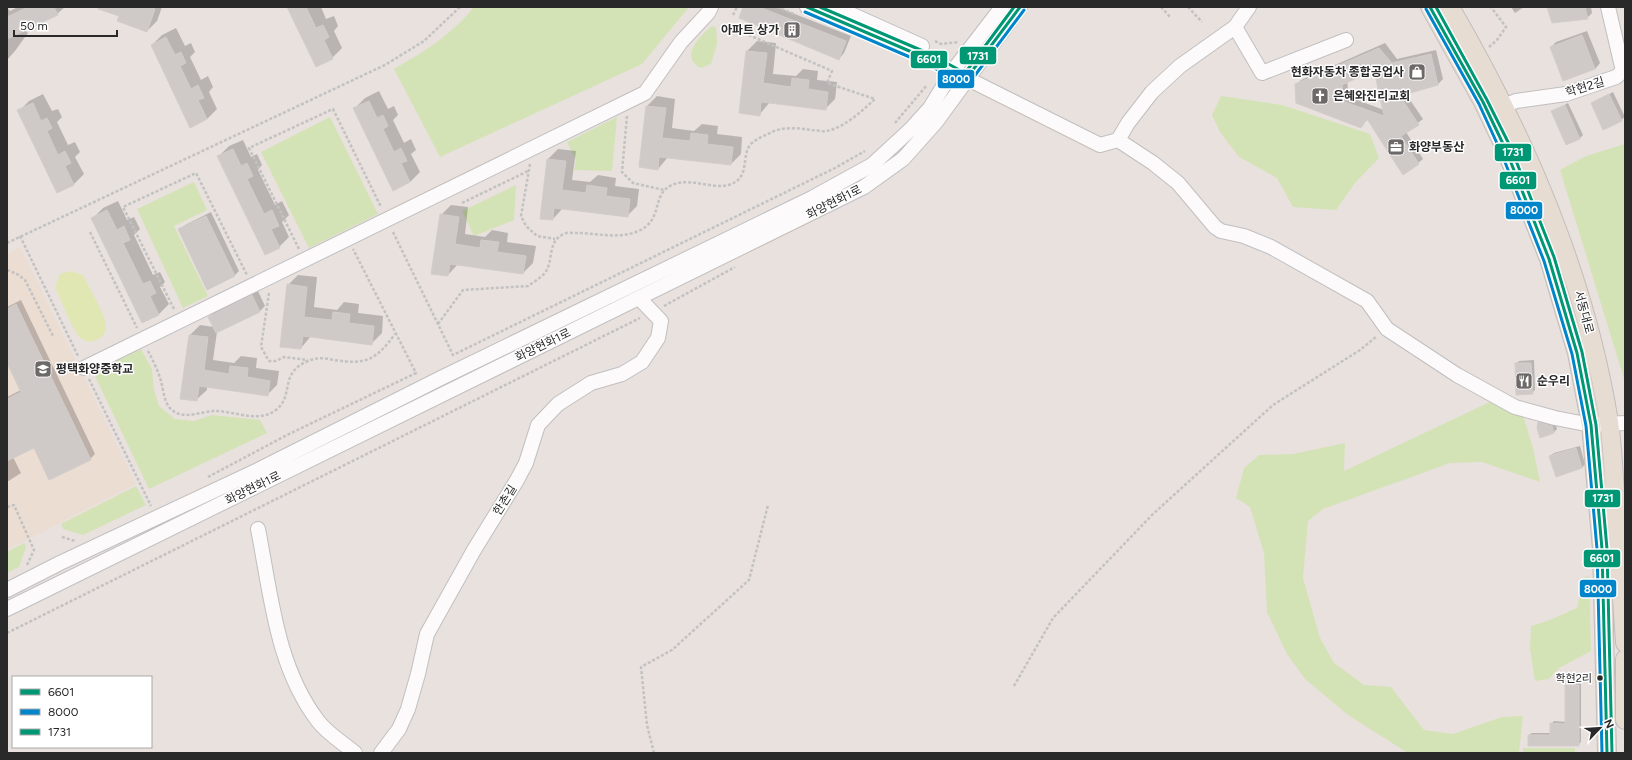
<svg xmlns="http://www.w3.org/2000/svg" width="1632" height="760" viewBox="0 0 1632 760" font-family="Figtree,'Noto Sans KR',sans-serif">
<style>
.education{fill:#ebddd2}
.green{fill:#d4e3b6}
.pitch{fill:#e1e7b3}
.shadow{fill:#0003;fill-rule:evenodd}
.building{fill:#cfcac8;stroke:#d3cdca;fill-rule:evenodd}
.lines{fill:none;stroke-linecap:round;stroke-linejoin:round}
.minor-casing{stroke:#c1bfc0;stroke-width:16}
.major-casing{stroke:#c0bebc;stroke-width:20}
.path{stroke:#c3c2c2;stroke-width:2.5;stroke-dasharray:3 2;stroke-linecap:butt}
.minor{stroke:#fcfafa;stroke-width:14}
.major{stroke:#e6dcd2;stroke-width:18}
.bus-1-casing{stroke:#fff;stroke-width:6}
.bus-2-casing{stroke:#fff;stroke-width:6}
.bus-3-casing{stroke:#fff;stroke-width:6}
.bus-1{stroke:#009775;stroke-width:3}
.bus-2{stroke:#0085ca;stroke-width:3}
.bus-3{stroke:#009775;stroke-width:3}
.bus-dot{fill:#292929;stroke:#fff;stroke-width:1.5}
.labels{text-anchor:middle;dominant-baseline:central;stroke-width:3;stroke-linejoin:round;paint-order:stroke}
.bus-label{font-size:11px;fill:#292929;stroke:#fff;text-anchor:end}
.poi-label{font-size:12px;font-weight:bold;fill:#292929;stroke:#fff;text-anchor:start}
.street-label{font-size:12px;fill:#292929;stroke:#fff}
.line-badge{stroke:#fff;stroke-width:1.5}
.badge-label{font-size:11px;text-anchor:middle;font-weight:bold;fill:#fff}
</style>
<rect width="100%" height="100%" fill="#e8e1de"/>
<path class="education" d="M20,247l116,237 -129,66v-296z"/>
<path class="green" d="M474,7h215l-47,57 -202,93 -46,-88c31,-18 56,-33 80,-62z
M712,26l4,1 1,17 -6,20 -10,4c-23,-11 0,-33 11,-42z
M1221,96l61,9 88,29 9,24 -24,25 -19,27 -43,-3 -16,-29 -38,-21 -19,-25 -8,-17z
M330,117l48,97 -69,34 -48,-96z
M617,117l-5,54 -38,-1 2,-10 -9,-18z
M1625,144v238l-65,-212 26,-14z
M194,182l13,28 -33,16 34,70 -25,12 -46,-99z
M516,185l-2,35 -40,16 -12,-25z
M141,349l11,20 2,21 5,16 16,13 19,2 18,-6 48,5 7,13 -118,56 -56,-117z
M1494,400l30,18 9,30 7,34 -58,-20 -32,1 -127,46 -15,12 -5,57 17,60 14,25 30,22 27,2 33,43 29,4 49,-17 21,-1 -4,37h-111l-60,-38 -43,-36 -18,-25 -20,-42 -3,-59 -14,-46 -14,-9 8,-30 15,-13 34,-1 52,-11 -1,28z
M136,486l10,19 -63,30 -20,-6 -2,-5z
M24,543l2,4 -7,20 -12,6v-21z
M1589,576l2,75 -32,17 -10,11 -14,2 -5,-32 1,-23 19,-6 27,-12 6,-30z
M1523,748h52v5h-52z"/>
<path class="pitch" d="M70,271l13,4c5,11 23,41 23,50 1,14 -17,22 -26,12 -9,-10 -19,-37 -25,-50l5,-13z"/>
<path class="shadow" d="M7,7l3,4 8,-4h47l-8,7 -33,16 4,3 -13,18 -8,9z
M115,7h47l-5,14 -10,10 -27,-16z
M288,7h33l5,12 8,-3 4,10 -4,5 8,17 -10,10z
M744,7h33l74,29 -7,17 -5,6z
M1511,7h13l-9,6z
M1548,7h43l1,6 -5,5z
M176,28l9,18 6,-3 4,9 -5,5 11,23 7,-4 5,11 -4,5 8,17 -10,10 -55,-74 10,-10z
M1587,31l13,32 -5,6 -44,-22 5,-5z
M757,41l19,2 -3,31 23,2 7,-7 15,2 -1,9 20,2 -2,17 -10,10 -55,-7 -10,12 -20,-2 7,-61z
M1385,43l12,16 39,-9 7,29 -5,5 -32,10 17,25 -17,13 17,27 -5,4 -50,-44 -7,7 -65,-41 5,-5zM1375,69l9,41 -35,-13 -2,-16z
M379,91l9,18 6,-3 4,9 -5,5 11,23 7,-4 5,11 -5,4 9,18 -10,10 -55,-74 10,-10z
M1613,92l12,25 -4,3 -29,-17z
M43,94l9,17 6,-2 4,8 -5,5 11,23 7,-3 5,10 -5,5 9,17 -10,10 -16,8 -39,-81 10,-10z
M657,96l18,3 -3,29 22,3 8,-7 16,2 -1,8 25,3 -1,17 -10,10 -63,-7 -10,12 -11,-63z
M1568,103l15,32 -3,3 -28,-26z
M243,140l8,17 6,-3 5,11 -4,5 17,35 7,-4 7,14 -7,7 7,15 -10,10 -60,-91 10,-10z
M558,149l18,2 -4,29 18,2 8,-7 18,3 -1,8 24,3 -2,17 -10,10 -64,-8 -10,11 -5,-60z
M118,201l9,19 7,-3 6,12 -6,6 19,40 7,-3 5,10 -5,5 9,17 -10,10 -16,8 -50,-104 10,-10z
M451,205l17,2 -3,27 20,3 7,-7 16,3 -1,9 29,4 -3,17 -10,10 -65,-9 -10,11 -7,-60z
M211,212l28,59 -5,5 -54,-46 5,-5z
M298,275l19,2 -3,30 23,3 7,-8 15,2 -1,9 25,3 -1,17 -10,10 -61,-7 -10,12 -13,-63z
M258,291l7,15 -5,5 -43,21 -4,28 21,3 7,-7 16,2 -1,10 23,3 -2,14 -10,10 -60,-8v3l-11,10 -14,-2 8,-63 10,-10 14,2 -5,-10 5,-5z
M21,300l74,154 -5,5 -55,-12 -22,10 8,16 -14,9v-85l14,-7 -14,-29v-54z
M1534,360l1,30 -3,3 -16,-29 3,-3z
M1542,419l13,4 2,6 -3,3 -15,-9z
M1580,446l5,18 -3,4 -32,-12 4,-3z
M1569,683h12v59l-3,3 -49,-10 3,-2h19v-9l3,-3 12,1v-37z"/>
<path class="building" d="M28,7h26l4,8 -51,24v-22z
M98,7h50l7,2 -8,23 -30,-11 2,-5 -21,-7z
M287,7h19l10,21 7,-3 6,12 -5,3 9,19 -17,8z
M743,7h16l87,34 -7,19 -100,-42z
M1547,7h38l3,12 -36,4z
M1582,35l13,34 -32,12 -13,-34z
M166,37l9,18 6,-3 5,11 -6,3 11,23 7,-4 6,13 -6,2 9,19 -17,9 -39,-83z
M1379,48l13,15 39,-9 7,31 -38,11 19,29 -18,11 18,28 -16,11 -36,-56 -6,9 -65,-25 -1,-19zM1374,70l10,46 -39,-14 -3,-17z
M746,51l21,2 -4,30 28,4 1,-9 17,2 -1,9 20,3 -2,18 -65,-8 -1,14 -21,-3z
M1609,94l13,27 -19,9 -12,-27z
M369,101l8,17 6,-3 5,11 -5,3 11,23 7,-4 6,13 -6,2 9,19 -17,9 -40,-83z
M33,103l8,18 6,-3 5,10 -5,3 11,24 7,-4 6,12 -6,3 9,19 -17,8 -40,-83z
M1565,105l15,34 -14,6 -15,-34z
M646,106l20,2 -4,30 28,3 1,-8 17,2 -1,9 26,3 -2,18 -72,-8 -1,13 -19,-3z
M233,149l8,17 6,-3 6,13 -6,3 17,35 8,-4 7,16 -8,3 9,19 -15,7 -48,-99z
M547,159l19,2 -4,29 24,3 1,-8 20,3 -1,8 24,3 -2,18 -74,-9 -1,12 -13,-1z
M107,210l10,20 7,-4 6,14 -7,3 20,41 7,-3 6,12 -6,3 9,19 -17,8 -51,-105z
M440,214l19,3 -4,27 25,4 1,-8 18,2 -2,10 29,4 -3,18 -73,-10 -2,12 -17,-2z
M206,216l29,60 -28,14 -29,-61z
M287,284l20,3 -3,30 28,3 1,-8 17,2 -1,9 25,3 -2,19 -69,-9 -2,13 -21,-2z
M252,295l8,17 -44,21 -8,-16z
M16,304l75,156 -42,20 -15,-32 -27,13v-62l14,-7 -14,-29v-54z
M189,335l19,2 -4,33 25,4 1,-8 18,2 -1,9 23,4 -2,15 -69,-10 -2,15 -17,-2z
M1515,363h16l2,31 -17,1z
M1538,422l14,4 2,7 -14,5 -3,-10z
M1576,448l6,20 -26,9 -7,-21z
M1565,685h14v61h-51v-11h22v-12l15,1z"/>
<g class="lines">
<g class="minor-casing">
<path id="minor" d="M807,7l121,52 172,86 18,-5 10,-17 24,-31 28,-26 55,-39 14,-20
M835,7l87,39
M1235,27l27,46 84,-33
M1504,106l12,-5 50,-7 50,-17 7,-6 -15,-64
M1118,140l35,23 25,20 37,44 6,4 23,5 27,11 96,54 20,28 70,46 58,32 40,11 36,7 34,-2
M84,368l561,-275 36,-51 27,-29 3,-6
M258,529c13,65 18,137 60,192 9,12 25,22 37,32
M7,590l53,-27 198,-93 183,-92 371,-180 60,-33 38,-35 20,-22 22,-36 50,-65
M7,609l857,-422 39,-28 33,-37 84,-115
M381,753l18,-24 9,-20 10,-35 9,-40 47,-84 43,-70 9,-17 12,-38 20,-21 33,-21 31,-9 20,-12 16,-24 3,-17 -22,-23"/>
</g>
<g class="major-casing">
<path id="major" d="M1430,7l53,95 23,48 43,109 28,94 14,72 11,124 5,204
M1450,7c75,129 135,267 159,415 4,29 5,58 7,87 3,45 6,90 9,134
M1625,659v61"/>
</g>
<path class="path" d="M777,7l19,8
M1161,7l10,11
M1188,7l14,15
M733,15l4,-8
M935,41l6,3 18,-2
M1489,47l8,-7 9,-13 -15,-20
M627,116l-5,56 11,11 31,7
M895,123l32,-38
M530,164l-9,52 5,10 11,10 18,3
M462,203l66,-32
M90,232l47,96
M393,232l60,123 382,-187 30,-17
M20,236l58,120
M7,243l378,-178 39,-24 36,-34
M299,249l-50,-101 84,-39 48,98
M7,270l10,4 8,6 28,56
M269,293l-8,54 8,14h7l8,-4 24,3
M664,306l71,-39
M174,309l-51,-102 73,-34 51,102
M438,324l25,-34 65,-4c6,-4 12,-8 17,-13 9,-13 2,-32 19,-39 3,-2 8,-1 12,-1 20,0 41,6 60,-1 29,-11 14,-37 36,-47 20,-10 50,11 67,-6 9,-10 3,-27 13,-36 5,-4 11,-7 16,-9 13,-8 30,-6 44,-4 5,0 11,2 15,1 18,-4 35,-20 48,-32l-48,-16 5,-12 -102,-44
M148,351c5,9 10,20 13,30 2,8 3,19 8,26 12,15 32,4 46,4 20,0 45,13 62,-2 17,-14 2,-36 31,-48 9,-4 17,-3 26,-1 32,5 42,0 61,-26
M89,379l62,127
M208,477l79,-42 129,-62 -63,-124
M7,507l7,-2 20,45 -7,15
M62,537l13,4
M7,633l633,-315
M1014,686l39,-68 100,-104 120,-109 87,-55 17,-14
M654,753l-7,-28 -6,-58 31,-17 77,-70 19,-75"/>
<use href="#minor" class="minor"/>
<use href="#major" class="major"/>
<g class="bus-1-casing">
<path id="bus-1" d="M807,7l121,52 38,20 54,-72
M1430,7l53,95 23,48 43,109 28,94 14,72 11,124 5,204"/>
</g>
<g class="bus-2-casing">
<path id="bus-2" d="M1426,9l53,95 22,48 43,109 28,93 14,72 11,123 5,204
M805,12l121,52 40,20 4,-2 54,-72"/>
</g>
<g class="bus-3-casing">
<path id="bus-3" d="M820,7l110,47 35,19 49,-66
M1436,7l51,93 24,48 43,109 28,95 14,73 11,124 5,204"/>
</g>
<use href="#bus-1" class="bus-1"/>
<use href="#bus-2" class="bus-2"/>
<use href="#bus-3" class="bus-3"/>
</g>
<defs>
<g id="building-square" transform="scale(0.9)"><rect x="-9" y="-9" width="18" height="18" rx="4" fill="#6c6968" stroke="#fff"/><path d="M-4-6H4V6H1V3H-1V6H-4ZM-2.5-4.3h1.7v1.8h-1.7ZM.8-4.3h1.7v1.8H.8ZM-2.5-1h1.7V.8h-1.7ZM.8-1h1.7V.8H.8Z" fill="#fff"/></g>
<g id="shop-square" transform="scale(0.9)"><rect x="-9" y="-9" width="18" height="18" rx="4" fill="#6c6968" stroke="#fff"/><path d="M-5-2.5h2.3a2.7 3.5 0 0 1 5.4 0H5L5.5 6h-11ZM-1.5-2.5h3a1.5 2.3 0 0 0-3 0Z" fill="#fff"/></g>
<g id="church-square" transform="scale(0.9)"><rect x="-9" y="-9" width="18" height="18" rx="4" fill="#6c6968" stroke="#fff"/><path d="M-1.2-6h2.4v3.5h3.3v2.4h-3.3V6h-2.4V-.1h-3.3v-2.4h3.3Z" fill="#fff"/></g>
<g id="office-square" transform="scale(0.9)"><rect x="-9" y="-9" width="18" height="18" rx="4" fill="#6c6968" stroke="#fff"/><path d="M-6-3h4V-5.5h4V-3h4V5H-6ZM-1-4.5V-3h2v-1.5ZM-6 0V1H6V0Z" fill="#fff"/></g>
<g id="school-square" transform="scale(0.9)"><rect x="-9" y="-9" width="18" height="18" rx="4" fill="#6c6968" stroke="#fff"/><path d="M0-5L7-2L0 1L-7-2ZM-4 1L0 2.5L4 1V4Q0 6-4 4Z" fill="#fff"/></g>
<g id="restaurant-square" transform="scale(0.9)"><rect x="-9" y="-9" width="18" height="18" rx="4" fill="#6c6968" stroke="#fff"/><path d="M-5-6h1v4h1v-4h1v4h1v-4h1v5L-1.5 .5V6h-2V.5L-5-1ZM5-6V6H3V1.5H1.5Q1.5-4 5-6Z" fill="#fff"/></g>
</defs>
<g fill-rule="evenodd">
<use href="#building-square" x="792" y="30"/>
<use href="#shop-square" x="1417" y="72"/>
<use href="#church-square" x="1320" y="96"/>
<use href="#office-square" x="1396" y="147"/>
<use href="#school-square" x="43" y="369"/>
<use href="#restaurant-square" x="1524" y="381"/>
</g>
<circle class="bus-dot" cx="1600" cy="678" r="3.5"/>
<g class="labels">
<g class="bus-label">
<text x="1592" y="678">학현2리</text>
</g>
<g class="poi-label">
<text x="779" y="30" text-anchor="end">아파트 상가</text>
<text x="1404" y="72" text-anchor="end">현화자동차 종합공업사</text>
<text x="1333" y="96">은혜와진리교회</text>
<text x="1409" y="147">화양부동산</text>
<text x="56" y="369">평택화양중학교</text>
<text x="1537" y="381">순우리</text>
</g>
<g class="street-label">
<text transform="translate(1585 87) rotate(-17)">학현2길</text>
<text transform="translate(834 202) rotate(-27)">화양현화1로</text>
<text transform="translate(1584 312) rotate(75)">서동대로</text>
<text transform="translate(543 345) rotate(-26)">화양현화1로</text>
<text transform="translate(253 488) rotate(-26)">화양현화1로</text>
<text transform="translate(505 500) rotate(-58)">한촌길</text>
</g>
</g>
<g class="line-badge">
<rect x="959" y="46" width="38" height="19" rx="4" fill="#009775"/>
<rect x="910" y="50" width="38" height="19" rx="4" fill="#009775"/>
<rect x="937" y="69" width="38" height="20" rx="4" fill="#0085ca"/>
<rect x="1494" y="143" width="38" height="19" rx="4" fill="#009775"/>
<rect x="1499" y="171" width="38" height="19" rx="4" fill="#009775"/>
<rect x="1505" y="201" width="38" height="19" rx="4" fill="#0085ca"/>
<rect x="1584" y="489" width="37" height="19" rx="4" fill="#009775"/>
<rect x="1583" y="549" width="38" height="19" rx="4" fill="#009775"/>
<rect x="1579" y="579" width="38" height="19" rx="4" fill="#0085ca"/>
</g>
<g class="badge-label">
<text x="978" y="60">1731</text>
<text x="929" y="63">6601</text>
<text x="956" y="83">8000</text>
<text x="1513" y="156">1731</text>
<text x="1518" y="184">6601</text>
<text x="1524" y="214">8000</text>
<text x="1603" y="502">1731</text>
<text x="1602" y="562">6601</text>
<text x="1598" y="593">8000</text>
</g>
<rect width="1632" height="760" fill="none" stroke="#292929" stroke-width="16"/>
<rect x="12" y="676" width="140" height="72" fill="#ffffff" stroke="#a9a9a9"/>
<rect x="20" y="689" width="20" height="6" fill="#009775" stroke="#a9a9a9"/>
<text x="48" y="696" font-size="12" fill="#292929">6601</text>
<rect x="20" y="709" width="20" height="6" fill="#0085ca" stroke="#a9a9a9"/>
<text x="48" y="716" font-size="12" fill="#292929">8000</text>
<rect x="20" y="729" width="20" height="6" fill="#009775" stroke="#a9a9a9"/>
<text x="48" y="736" font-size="12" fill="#292929">1731</text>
<g transform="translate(1600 728) rotate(65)" stroke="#ffffff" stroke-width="3" paint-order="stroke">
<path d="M0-3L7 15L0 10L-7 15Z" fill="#292929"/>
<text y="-6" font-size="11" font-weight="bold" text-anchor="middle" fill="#292929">N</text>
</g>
<path d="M14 30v6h103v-6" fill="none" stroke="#292929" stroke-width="2"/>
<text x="20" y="30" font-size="12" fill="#292929" stroke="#ffffff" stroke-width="3" paint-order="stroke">50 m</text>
</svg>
